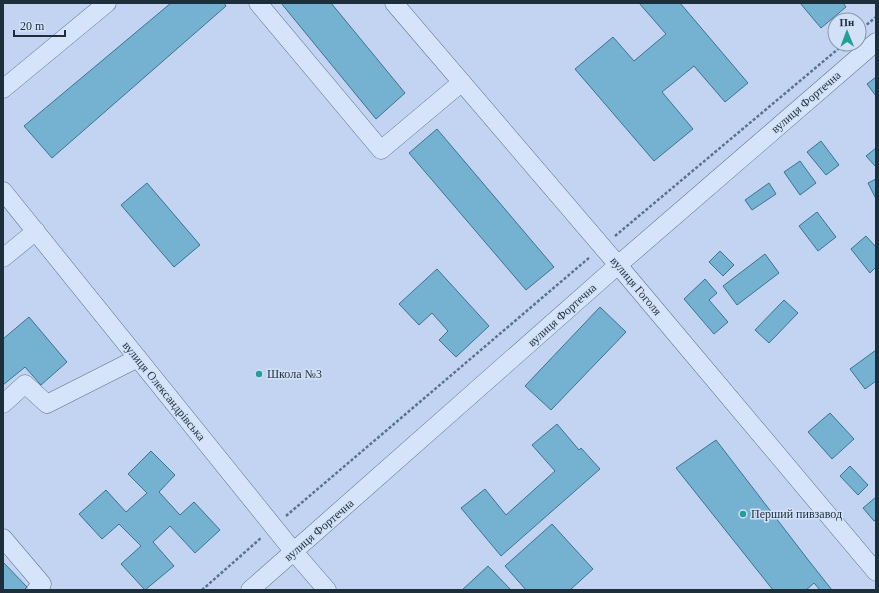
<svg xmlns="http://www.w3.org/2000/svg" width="879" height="593" viewBox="0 0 879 593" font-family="'Times New Roman',serif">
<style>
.building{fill:#75b2d2;stroke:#3c738d}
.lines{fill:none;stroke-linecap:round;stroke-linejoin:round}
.minor-casing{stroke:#58748c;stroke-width:19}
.path{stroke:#58748c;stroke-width:2.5;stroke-dasharray:3 2;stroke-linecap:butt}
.minor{stroke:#d6e4fb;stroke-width:18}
.poi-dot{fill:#249f95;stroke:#d2e0f8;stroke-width:1.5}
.labels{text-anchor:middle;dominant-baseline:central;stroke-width:3;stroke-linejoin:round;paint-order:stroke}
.street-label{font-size:12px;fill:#1d2f3b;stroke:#d2e0f8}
.poi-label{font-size:12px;fill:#1d2f3b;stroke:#d2e0f8;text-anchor:start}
</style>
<rect width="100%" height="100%" fill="#c2d4f1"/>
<path class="building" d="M171,3h53l2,3 -174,152 -28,-32z
M281,3h50l74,90 -29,26z
M639,3h41l68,80 -23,19 -31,-36 -32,26 31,37 -39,32 -79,-92 38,-32 21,24 32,-27z
M800,3h43l3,4 -25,21z
M876,77v19l-9,-12z
M437,129l117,138 -28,23 -117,-137z
M821,141l18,24 -13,10 -19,-23z
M876,148v19l-10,-11z
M800,161l16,22 -16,12 -16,-23z
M876,179v20l-8,-16z
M147,183l53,62 -26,22 -53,-62z
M769,183l7,11 -24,16 -7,-10z
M817,212l19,25 -18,14 -19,-25z
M866,236l10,11v20l-6,6 -19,-24z
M720,251l14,14 -11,11 -14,-14z
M765,254l14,19 -42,32 -14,-19z
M437,269l52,57 -33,31 -17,-17 9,-9 -16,-18 -13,12 -20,-21z
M705,279l12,14 -8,7 19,22 -14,12 -30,-35z
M784,300l14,13 -29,30 -14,-13z
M600,307l26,25 -75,78 -26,-24z
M29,317l38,45 -26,23 -16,-18 -22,18v-46z
M876,350v31l-11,8 -15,-20z
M830,413l24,26 -22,20 -24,-27z
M557,424l22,26 2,-2 19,21 -99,87 -40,-48 24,-19 21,26 49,-44 -23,-26z
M716,440l93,121 23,29h-12l-6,-7 -8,7h-33l-97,-122z
M151,451l24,24 -16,17 21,23 14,-13 26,28 -25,23 -25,-27 -17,16 21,24 -29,24 -24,-26 20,-18 -22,-22 -17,15 -23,-25 27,-24 20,22 21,-19 -19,-19z
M850,466l18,19 -10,10 -18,-19z
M876,497v23l-2,1 -11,-13z
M552,524l41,45 -23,21h-44l-21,-24z
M3,562l24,25 -3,3h-21z
M488,566l23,24h-49z"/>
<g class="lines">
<g class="minor-casing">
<path id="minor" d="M258,3l123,147 81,-68
M394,3l224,262 258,307
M3,89l104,-86
M3,191l291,361 33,38
M3,258l33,-27
M3,404l22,-20 22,20 91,-46
M3,538l39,46 -6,6
M250,590l368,-325 258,-223"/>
</g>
<path class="path" d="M859,31l17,-14
M615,236l229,-192
M286,516l304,-259
M202,590l59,-52"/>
<use href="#minor" class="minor"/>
</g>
<g class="poi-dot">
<circle cx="259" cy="374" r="4"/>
<circle cx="743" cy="514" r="4"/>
</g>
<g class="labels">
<g class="street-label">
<text transform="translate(806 102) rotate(-41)">вулиця Фортечна</text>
<text transform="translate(636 286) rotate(50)">вулиця Гоголя</text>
<text transform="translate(562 315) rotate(-42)">вулиця Фортечна</text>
<text transform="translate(164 391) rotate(51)">вулиця Олександрівська</text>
<text transform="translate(319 530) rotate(-41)">вулиця Фортечна</text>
</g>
<g class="poi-label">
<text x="267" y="374">Школа №3</text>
<text x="751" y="514">Перший пивзавод</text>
</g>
</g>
<rect width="879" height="593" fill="none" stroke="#1d2f3b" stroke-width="8"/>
<g transform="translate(847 32) rotate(359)"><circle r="19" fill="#d2e0f8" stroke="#8a99ac"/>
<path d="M0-3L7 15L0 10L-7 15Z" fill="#249f95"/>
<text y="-6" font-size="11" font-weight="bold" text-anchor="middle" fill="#1d2f3b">Пн</text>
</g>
<path d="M14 30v6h51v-6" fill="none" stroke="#1d2f3b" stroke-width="2"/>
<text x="20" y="30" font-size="12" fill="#1d2f3b" stroke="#d2e0f8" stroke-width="3" paint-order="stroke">20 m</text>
</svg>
